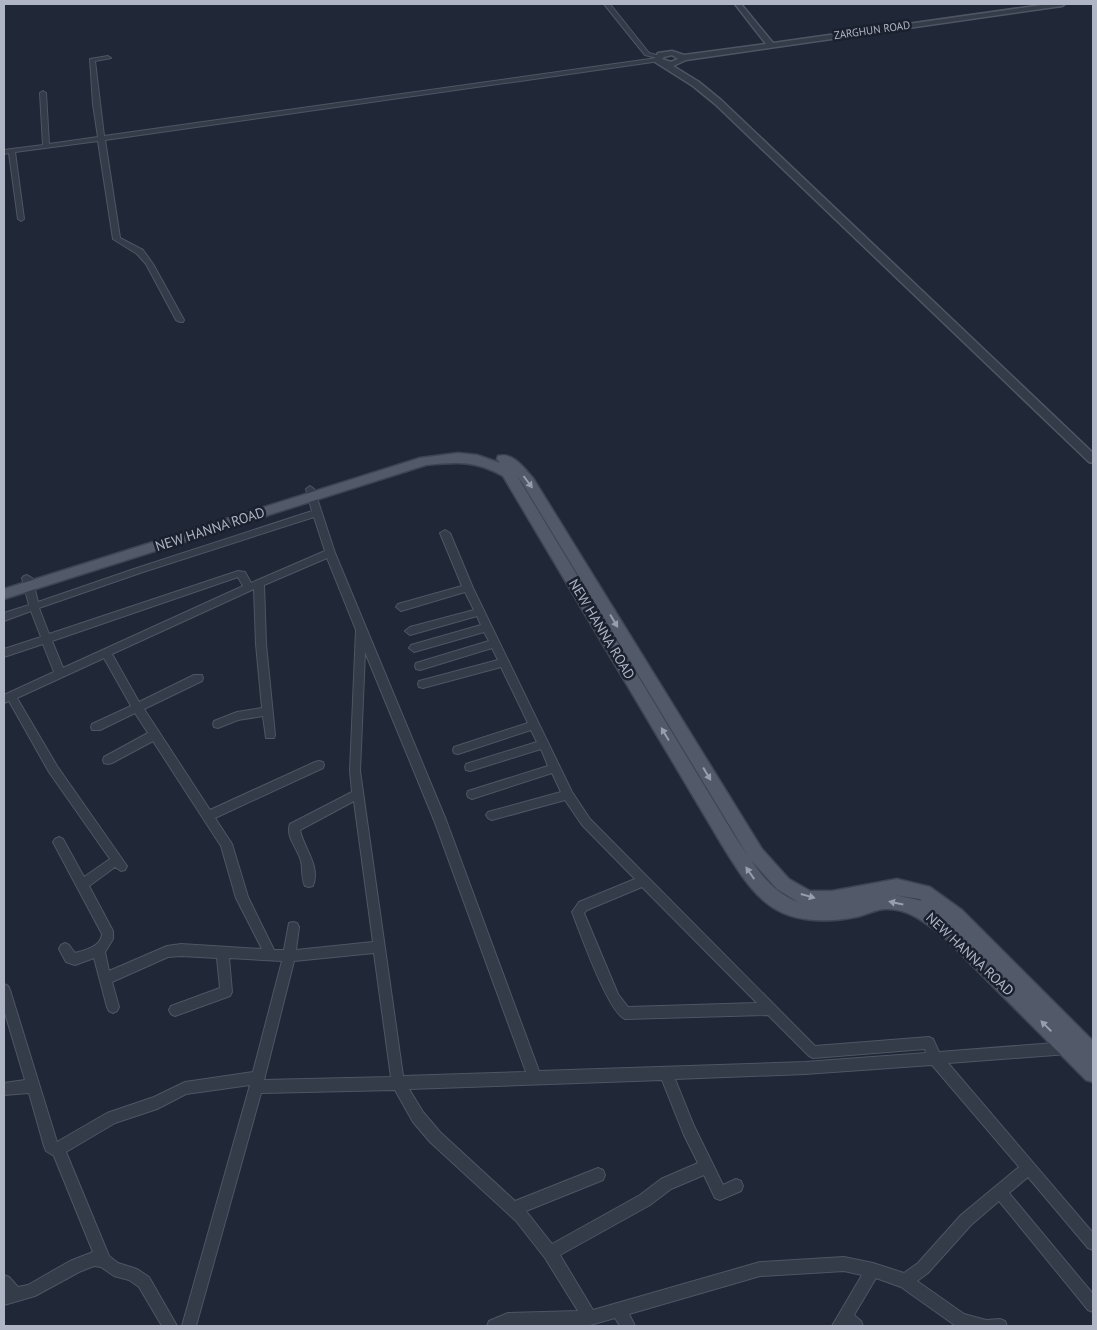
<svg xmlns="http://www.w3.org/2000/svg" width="1097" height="1330" viewBox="0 0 1097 1330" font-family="'PT Sans',sans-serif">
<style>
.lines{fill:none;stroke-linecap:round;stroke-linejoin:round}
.minor-casing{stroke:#4f5563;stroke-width:2}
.tertiary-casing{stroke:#4f5563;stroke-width:3}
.primary-casing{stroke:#3d4452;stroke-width:3}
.minor{fill:#343b49;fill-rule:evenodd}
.tertiary{fill:#343b49;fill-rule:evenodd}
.primary{fill:#525969;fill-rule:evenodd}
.oneway{fill:#989eae}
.labels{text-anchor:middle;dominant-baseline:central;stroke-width:5;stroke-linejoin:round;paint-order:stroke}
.far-street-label{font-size:11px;fill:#afb5c5;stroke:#1a202d}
.street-label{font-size:14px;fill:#afb5c5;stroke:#1a202d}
</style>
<rect width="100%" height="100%" fill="#202838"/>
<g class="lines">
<g class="minor-casing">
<path id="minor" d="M604,4h6l39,49 11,3v5l-555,79 15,98 23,12 10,14 31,56 -1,2h-3l-4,-2 -30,-56 -9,-10 -24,-15 -15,-98 -83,11 9,67 -3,2 -3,-2 -9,-66 -5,1v-4l39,-5 -3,-52 3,-2 3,2 3,51 49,-7 -5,-33 -3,-45 18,-3 3,2 -16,3 9,75 553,-78 -12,-3z
M310,486l4,3 21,64 111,267 93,251 266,-9 121,-9 -1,-4 -112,9 -4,-2 -41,-41 -143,4c-17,-7 -45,-87 -53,-107l7,-10 56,-23 -53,-54 -17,-25 -73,20 -4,-2 -2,-3 2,-3 73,-20 -9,-19 -80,26 -4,-2 -1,-3 1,-3 80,-25 -7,-17 -71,22 -4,-1 -1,-3 1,-3 71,-22 -6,-12 -73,24 -4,-1 -1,-3 1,-3 74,-24 -27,-56 -78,21 -4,-1 -1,-3 1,-3 4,-1 75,-20 -6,-12 -72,22 -4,-1 -1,-3 1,-3 73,-22 -5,-9 -70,20 -5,-4 2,-3 70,-20 -4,-9 -67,19 -5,-4 5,-4 64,-17 -9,-18 -64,19 -5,-4 2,-3 64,-18 -22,-53 5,-3 5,3 23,55 99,204 18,27 225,227 114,-9 4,2 6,13 129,-10 4,2 2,4 -2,4 -4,2 -120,9 145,170v17l-5,-2 -60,-71 -19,16 84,101v18l-5,-2 -89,-109 -28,24 -43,48 -11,8 47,33 22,6 14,-1 5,2 2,5h-51l-55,-39 -25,-9 -22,37 7,6 2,5h-31l30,-51 -18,-4 -84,5 -131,38 6,12h-15l-5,-8 -25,7 -103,1 2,-5 19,-8 70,-2 -33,-53 -29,-37 -86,-79 -17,-20 -18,-32 -134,3 -65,233h-14l68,-241 -64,9 -29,15 -42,14 -49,29 43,104 9,7 19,6 12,8 28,49h-15l-23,-39 -10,-7 -15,-4 -13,-9 -7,-1 -15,6 -44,24 -31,9v-30l5,2 9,10 10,-2 42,-24 23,-9 -39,-96 -8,-5 -2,-5 -15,-53 -25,2v-12l21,-3 -21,-70v-26l4,2 2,4 47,152 50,-29 47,-16 31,-15 68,-10 29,-111 -53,-3 3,34 -2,4 -55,20 -4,-2 -2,-4 2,-4 49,-18 -3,-30 -36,-2 -13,1 -56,25 7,25 -2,4 -4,2 -4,-2 -2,-4 -13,-49 -19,7 -9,-3 -7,-13 2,-4 4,-2 4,2 6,8c10,-3 26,-6 27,-19l-49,-92 2,-3 4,-2 4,2 21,38 26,-18 -61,-87 -40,-71 -5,2v-8l50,-23 -11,-28 -39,13v-8l37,-12 -10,-26 -27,10v-8l25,-8 -7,-27 2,-2 3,-1 5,3 6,24 99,-34 175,-57 -6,-22zM314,517l11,34 -74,32 -6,-11 -7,-1 -189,63 -10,-26 104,-36zM327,558l29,72 -6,141 2,21 -62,32c-5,12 8,25 11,37 2,9 0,17 4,25l4,1 4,-1c8,-20 -10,-39 -13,-56l54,-29 19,141 -77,8 3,-23 -2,-4 -4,-1 -4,1 -5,27h-10l-26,-53 -16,-53 -17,-26 108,-50 1,-3 -1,-3 -4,-1 -4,1 -105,48 -66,-101 58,-28 1,-3 -1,-3h-8l-55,27 -27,-48 142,-65 2,55 6,64 -25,4 -23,9 -1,3 1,3 4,1 20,-8 25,-4 3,22h8l1,-3 -9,-91 -2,-59zM238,577l5,9 -180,82 -11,-27zM365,652l69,168 92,252 -123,4 -43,-305zM104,658l27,48 -39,18 -1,3 1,3h8l35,-17 13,20 -44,24 -1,3 1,3 4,1 4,-1 41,-22 68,105 15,52 26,51 -81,-5 -14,2 -58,25 -4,-19 8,-13v-8l-24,-45 26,-19 6,4 4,-1 2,-4 -70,-100 -40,-68zM642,887l115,116 -129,4 -10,-13 -34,-81 3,-3zM374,953l17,124 -127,3 30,-119zM932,1065l87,102 -58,48 -43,48 -14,10 -31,-10 -29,-6 -84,5 -167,48 -33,-55 90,-50 21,-16 33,-14 11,23 5,2 21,-9 2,-5 -2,-5 -5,-2 -13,6 -29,-59 -19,-47 130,-5zM662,1080l22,55 14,28 -37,16 -21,16 -88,49 -26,-33 77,-31 2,-5 -2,-5 -5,-2 -83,33 -75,-69 -17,-20 -14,-23z"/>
</g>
<g class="tertiary-casing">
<path id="tertiary" d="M735,4h6l32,39 276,-39h16l-3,2 -376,54 -13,6 26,16 22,18 372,353v10l-4,-1 -374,-358 -22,-18 -38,-24 -1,-2 4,-7 14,-2 12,4 82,-11zM672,55l6,4 -7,3 -9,-3 2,-2z"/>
</g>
<g class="primary-casing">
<path id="primary" d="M458,453l19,2 23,8 -3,-4 1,-3c15,-4 26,12 35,22l229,371 27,30 21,12h22l65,-12 33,8 32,23 131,131v41l-7,-2 -143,-144c-17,-13 -35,-28 -57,-27 -10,0 -20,6 -30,8 -31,6 -68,6 -93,-17 -17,-15 -29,-36 -41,-55l-219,-369c-28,-16 -46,-14 -77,-11l-422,134v-10l416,-131zM517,476l6,8 225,372 -14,-21zM751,860l26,29 21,13c-21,-8 -35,-24 -47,-42zM895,895l25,4 3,3 -1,-1z"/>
</g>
<use href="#minor" class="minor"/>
<use href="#tertiary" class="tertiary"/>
<use href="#primary" class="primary"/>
</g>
<defs><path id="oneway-solid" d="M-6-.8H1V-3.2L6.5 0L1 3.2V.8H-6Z" transform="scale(1.25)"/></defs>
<g class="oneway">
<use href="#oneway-solid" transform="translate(528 482) rotate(53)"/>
<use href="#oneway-solid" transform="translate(614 621) rotate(59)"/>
<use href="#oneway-solid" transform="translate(665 734) rotate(-121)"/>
<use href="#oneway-solid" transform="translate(707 774) rotate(59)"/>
<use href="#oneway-solid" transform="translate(750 873) rotate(-125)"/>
<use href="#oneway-solid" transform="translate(808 896) rotate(16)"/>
<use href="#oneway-solid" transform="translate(896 903) rotate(-168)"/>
<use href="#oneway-solid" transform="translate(1046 1026) rotate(-135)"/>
</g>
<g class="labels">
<g class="far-street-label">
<text transform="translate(872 30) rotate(-8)">ZARGHUN ROAD</text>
</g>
<g class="street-label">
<text transform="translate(210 529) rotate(-18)">NEW HANNA ROAD</text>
<text transform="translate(602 629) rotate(59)">NEW HANNA ROAD</text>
<text transform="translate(970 954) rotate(43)">NEW HANNA ROAD</text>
</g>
</g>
<rect width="1097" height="1330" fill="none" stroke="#afb5c5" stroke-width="10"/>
</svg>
